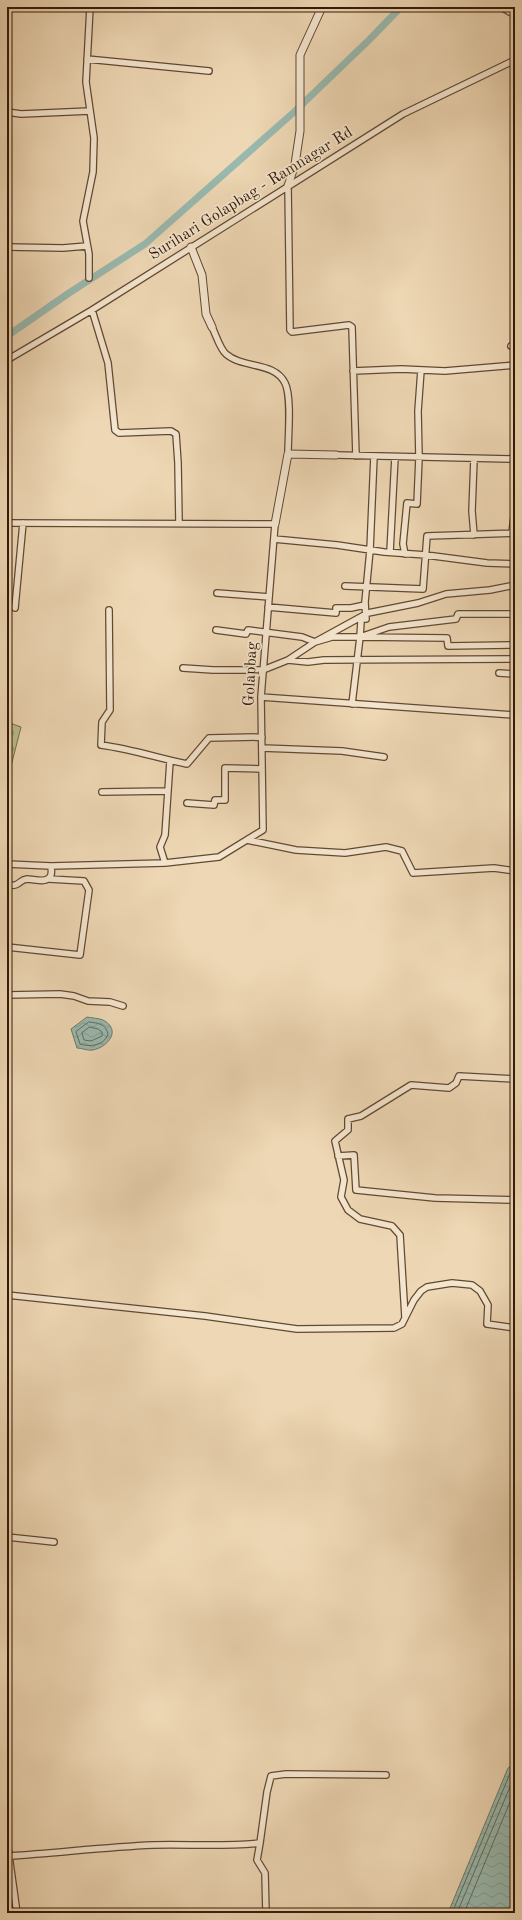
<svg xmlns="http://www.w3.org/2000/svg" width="522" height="1920" viewBox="0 0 522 1920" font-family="'Old Standard TT',serif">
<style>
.cemetery{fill:url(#cemetery-stones);stroke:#756c4a}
.water{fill:url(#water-waves);stroke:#70796c}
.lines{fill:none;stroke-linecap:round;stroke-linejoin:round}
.shore{stroke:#666a5b;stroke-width:1}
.canal{stroke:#99b9af;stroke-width:7}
.minor-casing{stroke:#614932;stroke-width:8}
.tertiary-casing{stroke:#614932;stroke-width:9}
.minor{stroke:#f4e5ce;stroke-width:5.5}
.tertiary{stroke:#f4e5ce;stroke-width:7}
.labels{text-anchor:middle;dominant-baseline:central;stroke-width:3.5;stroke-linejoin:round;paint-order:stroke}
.street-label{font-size:16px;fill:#321a07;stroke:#f4e5ce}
</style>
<defs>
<pattern id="cemetery-stones" width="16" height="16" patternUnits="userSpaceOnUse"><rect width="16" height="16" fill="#b8be8e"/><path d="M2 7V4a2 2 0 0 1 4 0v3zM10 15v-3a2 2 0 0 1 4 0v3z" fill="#9fa379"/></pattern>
<pattern id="water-waves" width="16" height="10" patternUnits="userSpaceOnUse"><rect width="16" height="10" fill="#99b9af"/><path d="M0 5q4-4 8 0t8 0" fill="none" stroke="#849e95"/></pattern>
</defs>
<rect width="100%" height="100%" fill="#eed7b4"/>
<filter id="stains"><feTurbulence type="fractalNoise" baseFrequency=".005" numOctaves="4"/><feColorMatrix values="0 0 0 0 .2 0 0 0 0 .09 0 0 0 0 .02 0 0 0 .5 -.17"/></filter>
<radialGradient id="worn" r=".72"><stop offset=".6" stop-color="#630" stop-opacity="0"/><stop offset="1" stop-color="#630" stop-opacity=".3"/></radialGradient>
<path class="cemetery" d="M7,722l14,5 -14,55z"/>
<path class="water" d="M87,1017c4,1 11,1 16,3 19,10 5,27 -10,30 -5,1 -11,-2 -16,-2l-6,-19z
M515,1763v150h-67l60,-145z"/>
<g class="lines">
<path class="shore" d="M89,1022c9,1 17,2 19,12 -4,12 -18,13 -28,10l-4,-12z
M90,1027l8,2 4,3v4l-11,5 -7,-1 -2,-7z
M452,1913l59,-142 4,-3
M457,1913l58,-138
M464,1913l51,-123"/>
<path class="canal" d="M7,336l62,-43 76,-49 148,-131 76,-73 32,-33"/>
<g class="minor-casing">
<path id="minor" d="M501,7l14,8
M87,59l122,12
M7,112l14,2 69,-3
M288,186l2,144 2,2 57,-7 3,2 4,129
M7,247l56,1 24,-2
M89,278v-24l-6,-33 10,-49 1,-34 -8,-56 4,-75
M92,310l16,53 7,67 4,3 52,-2 5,3 2,29 1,59
M212,327c4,8 8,22 14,27 17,15 48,7 59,29 7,14 3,54 3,71
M511,346l4,1
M7,360l85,-50 311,-196 112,-54
M353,371l48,-2 44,2 70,-6
M336,455l179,4
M7,523l268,1 -14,173 2,133 -44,27 -54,6 -114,3 -44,-2
M512,533l3,-25
M474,535l-2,-24 2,-52
M274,539l63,6 47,7 42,3 61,8 28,1
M390,552l5,-95
M405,554l-2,-10 4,-41 10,1 2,-46 -1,-47 3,-41
M345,586l78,3 4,-53 88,-3
M217,593l52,4
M268,607l68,6v-5h15l14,-3
M15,608l8,-85
M109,610l1,100 -8,12 -1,23c30,4 57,13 86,19l22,-26 53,-1
M216,630l30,4 2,-4 54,7 13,5 17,-5h28l29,-10 67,-8 2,-5h57
M360,637l1,-16 1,-2h4l-1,-17 5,-52 4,-94
M288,660l20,2 16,-2 191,-1
M183,668l30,2h50l25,-10 27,-18 53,-29 50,-10 28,-9 44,-4 25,-5
M499,673l16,1
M261,697l254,18
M352,704l8,-67 87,1 1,8 67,-1
M262,748l80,3 42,6
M102,792l66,-1
M187,803l27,2 1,-5h10v-32l37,1
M247,840l49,10 49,3 41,-6 16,4 11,22 81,-5 21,3
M165,863l-5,-16 5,-12 5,-74
M7,885c14,2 11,-5 20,-6 7,0 17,4 22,-1 4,-3 2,-8 2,-12
M7,947l73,8 9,-65 -5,-9 -35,-2
M7,995l53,-1 14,2 14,5 22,1 13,4
M338,1156l16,-1 2,35 79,8 80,2
M7,1295l198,21 92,13 97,-1 8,-4 12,-24 7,-9 6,-4 25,-4 20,2 8,6 8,14 -1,19 28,4
M405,1317l-5,-82 -8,-9 -32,-7 -12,-9 -7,-13 3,-17 -9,-39 13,-11v-11l13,-3 50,-31 38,3 7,-5 3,-7 56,3
M7,1537l47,5
M7,1841l10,72
M260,1843l-3,17 8,13 1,40
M10,1856c48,-3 95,-9 143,-11 36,-1 71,2 107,-2l7,-51 4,-16 15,-2 100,1"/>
</g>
<g class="tertiary-casing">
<path id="tertiary" d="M288,186l7,-22 5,-33v-76l22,-48
M191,247l11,28 4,39 6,13
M275,524l13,-70 48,1"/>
</g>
<use href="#minor" class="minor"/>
<use href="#tertiary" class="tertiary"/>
</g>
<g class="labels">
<g class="street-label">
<text transform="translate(251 194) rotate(-32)">Surihari Golapbag - Ramnagar Rd</text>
<text transform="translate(251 674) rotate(-87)">Golapbag</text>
</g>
</g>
<rect width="522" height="1920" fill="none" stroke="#eed7b4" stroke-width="24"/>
<rect x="8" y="8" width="506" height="1904" fill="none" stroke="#321a07" stroke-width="2"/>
<rect x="12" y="12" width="498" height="1896" fill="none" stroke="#321a07"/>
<rect width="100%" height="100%" filter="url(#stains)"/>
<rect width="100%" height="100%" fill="url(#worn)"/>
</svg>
